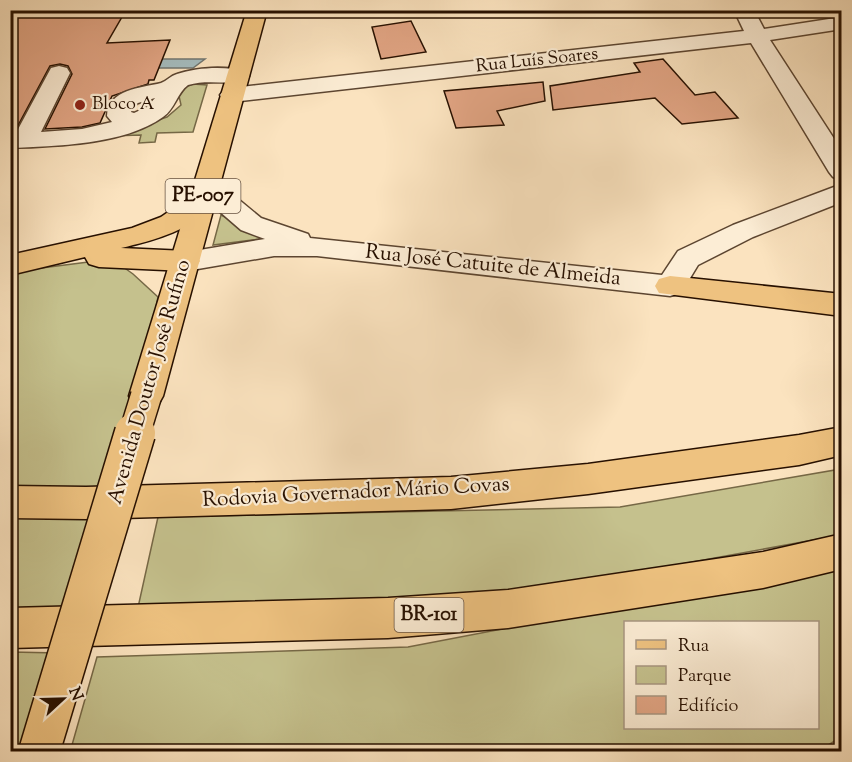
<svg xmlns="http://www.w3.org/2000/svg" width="852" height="762" viewBox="0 0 852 762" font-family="'Sorts Mill Goudy',serif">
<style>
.green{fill:#c5c18d;stroke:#766846;stroke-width:1.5;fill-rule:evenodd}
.water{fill:#a4bbbd;stroke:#727771;stroke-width:1.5}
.building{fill:#e1a483;stroke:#271000;stroke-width:1.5}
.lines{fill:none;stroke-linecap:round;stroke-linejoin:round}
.minor-casing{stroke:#5c4530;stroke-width:3}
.major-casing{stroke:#271000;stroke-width:3}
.highway-casing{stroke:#271000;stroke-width:3}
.minor{fill:#fcedd5;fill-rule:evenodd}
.major{fill:#eec280;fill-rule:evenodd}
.highway{fill:#eec280;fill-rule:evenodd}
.major-bridge-far1-casing{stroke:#271000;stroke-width:33;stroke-linecap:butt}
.major-bridge-casing{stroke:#271000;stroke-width:43;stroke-linecap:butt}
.major-bridge-far1{stroke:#eec280;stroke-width:30}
.major-bridge{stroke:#eec280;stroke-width:40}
.poi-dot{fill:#8f2418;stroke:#fcedd5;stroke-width:2}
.labels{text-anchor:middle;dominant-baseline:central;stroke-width:4.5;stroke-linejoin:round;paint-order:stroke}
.far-street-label{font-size:18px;fill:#271000;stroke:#fcedd5}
.far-poi-label{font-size:18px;fill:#271000;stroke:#fcedd5;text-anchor:start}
.shield{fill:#fcedd5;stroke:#675240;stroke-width:1.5}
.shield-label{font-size:20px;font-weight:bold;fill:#271000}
.street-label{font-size:21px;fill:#271000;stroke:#fcedd5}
</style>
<rect width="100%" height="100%" fill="#fbe3bf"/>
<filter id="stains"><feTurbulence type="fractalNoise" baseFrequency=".00333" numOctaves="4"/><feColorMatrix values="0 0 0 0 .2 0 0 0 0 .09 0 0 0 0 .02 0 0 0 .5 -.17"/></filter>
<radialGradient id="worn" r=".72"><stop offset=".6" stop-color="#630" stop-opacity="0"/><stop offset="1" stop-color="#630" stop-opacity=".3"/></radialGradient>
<path class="green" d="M193,84l14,1 -14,47 -36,1 -2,9 -16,1 2,-8 -32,1 58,-19 14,-12 -2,-9 6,-9z
M221,215l47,23 -55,7z
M112,259l21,15 25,23 -6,31 -50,170h-91l-1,-226z
M841,469v66l-434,79 -274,16 25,-113 462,-10z
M10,514l84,5 -39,112h-44z
M841,564v173l-22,14 -749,1 27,-95 311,-10zM626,622h192v106h-192z
M11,652l47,1 -31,98 -16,1z"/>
<path class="water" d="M148,59h57l-12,9h-49z"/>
<path class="building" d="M10,10h116l-19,33 63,-3 -16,40h-5l-1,4 -36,12 -12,27 -18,4 -37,2 27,-55 -4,-8 -8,-2 -10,2 -35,65 -5,1z
M411,21l15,31 -45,7 -9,-32z
M663,59l32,36 20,-3 23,26 -56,6 -27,-26 -102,12 -3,-24 90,-14 -6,-9z
M543,82l2,19 -48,10 7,14 -48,3 -12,-37z"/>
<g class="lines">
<g class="minor-casing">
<path id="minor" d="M734,10h20l10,19 78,-12v12l-72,11 72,111v29l-9,-3 -4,-5 -78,-129 -519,59 -8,-2 -4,-5 4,-5 8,-2 512,-57z
M59,66l8,2 3,5 -29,59 41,-3 30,-7 -5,-6c1,-27 34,-28 54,-33 6,-2 9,-7 16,-9 20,-7 48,-8 69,-3l3,5 -3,5c-19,4 -39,-2 -58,4 -11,8 -13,24 -25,32 -39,28 -107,29 -153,31v-14l6,-1 35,-65zM155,98l-8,9 -13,6 -3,-1v-4l7,-5z
M206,178l9,2 46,38 47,16 2,4 352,37 16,-24 55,-26 109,-41v18l-89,35 -55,28 -17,28 -11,3 -353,-40h-43l-88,15 -10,-3 -4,-7 4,-7 89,-15 -24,-9 -44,-38 -4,-6 4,-6z"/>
</g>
<g class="major-casing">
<path id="major" d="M247,10h20l-104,386 -5,9 -12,4 -12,-4 -5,-9z"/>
</g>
<g class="highway-casing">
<path id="highway" d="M202,193l9,2 4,6c-18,28 -63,40 -94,47l65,3 10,3 4,7 -4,7 -10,3 -87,-4 -10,-3 -4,-7 -75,18v-20l122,-27 29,-11 32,-22z
M670,276l172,18v22l-183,-23 -4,-7 4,-7z
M842,427v28l-43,10 -211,29 -137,15 -365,10 -76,-1v-32l76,1 365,-10 137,-13 211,-29z
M842,534v35l-79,19 -255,40 -120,10 -378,10v-40l378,-10 120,-8 255,-38z"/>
</g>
<use href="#minor" class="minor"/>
<use href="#major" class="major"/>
<use href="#highway" class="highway"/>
<g class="major-bridge-far1-casing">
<path id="major-bridge-far1" d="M134,435l12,-39"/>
</g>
<g class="major-bridge-casing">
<path id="major-bridge" d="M39,752l96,-319"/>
</g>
<use href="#major-bridge-far1" class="major-bridge-far1"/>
<use href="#major-bridge" class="major-bridge"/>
</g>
<circle class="poi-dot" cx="80" cy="105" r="6"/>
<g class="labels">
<g class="far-street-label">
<text transform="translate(537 61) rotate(-6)">Rua Luís Soares</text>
</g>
<g class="far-poi-label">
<text x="92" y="105">Bloco A</text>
</g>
<g class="shield">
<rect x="165.5" y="179" width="75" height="34" rx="4.5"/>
<rect x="394.5" y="598" width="69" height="34" rx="4.5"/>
</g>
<g class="shield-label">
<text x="203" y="196">PE-007</text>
<text x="429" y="615">BR-101</text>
</g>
<g class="street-label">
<text transform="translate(493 266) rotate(6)">Rua José Catuite de Almeida</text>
<text transform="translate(150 382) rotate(-74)">Avenida Doutor José Rufino</text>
<text transform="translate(356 493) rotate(-3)">Rodovia Governador Mário Covas</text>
</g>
</g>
<rect width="852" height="762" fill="none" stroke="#fbe3bf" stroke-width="36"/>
<rect x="12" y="12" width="828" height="738" fill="none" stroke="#271000" stroke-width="3"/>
<rect x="18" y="18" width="816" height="726" fill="none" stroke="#271000" stroke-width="1.5"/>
<rect x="624" y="621" width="195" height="108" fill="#fcedd5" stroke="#a79580" stroke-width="1.5"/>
<rect x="636" y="640" width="30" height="9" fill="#eec280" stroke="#a79580" stroke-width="1.5"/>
<text x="678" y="651" font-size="18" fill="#271000">Rua</text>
<rect x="636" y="666" width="30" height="18" fill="#c5c18d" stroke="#a79580" stroke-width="1.5"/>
<text x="678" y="681" font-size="18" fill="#271000">Parque</text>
<rect x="636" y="696" width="30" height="18" fill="#e1a483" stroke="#a79580" stroke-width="1.5"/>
<text x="678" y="711" font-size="18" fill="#271000">Edifício</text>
<g transform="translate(63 699) rotate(68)" stroke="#fcedd5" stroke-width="4.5" paint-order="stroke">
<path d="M0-4.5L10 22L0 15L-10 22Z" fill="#271000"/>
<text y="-9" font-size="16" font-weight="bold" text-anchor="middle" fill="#271000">N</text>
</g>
<rect width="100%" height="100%" filter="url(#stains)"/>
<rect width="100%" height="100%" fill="url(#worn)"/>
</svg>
